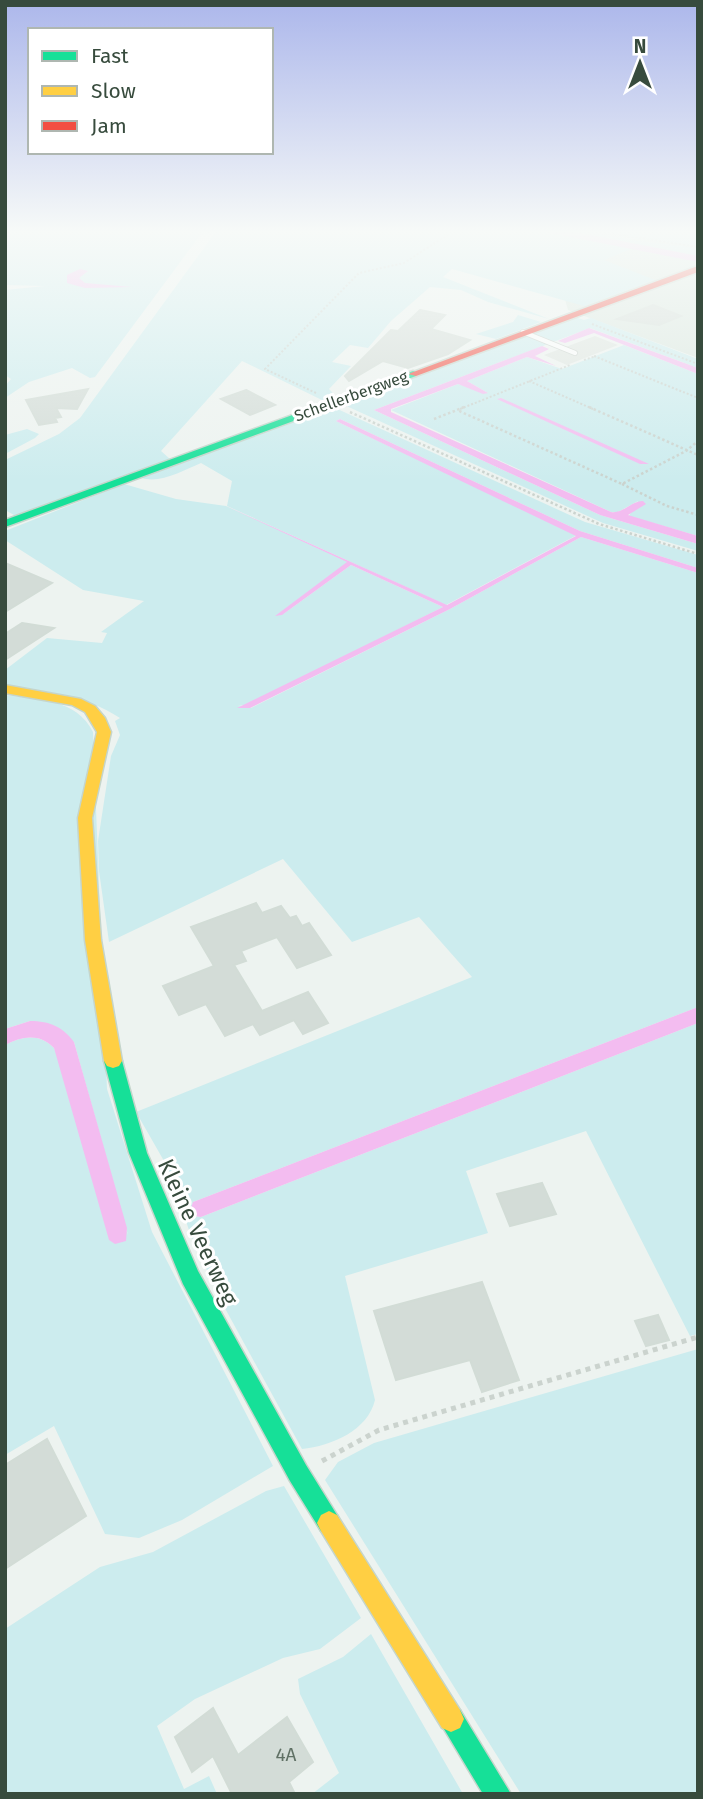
<svg xmlns="http://www.w3.org/2000/svg" width="703" height="1799" viewBox="0 0 703 1799" font-family="'Fira Sans',sans-serif">
<style>
.residential{fill:#dae7df}
.green{fill:#ccecee}
.parking{fill:#dee5e0}
.water{fill:#f3bcf0}
.building{fill:#d3dcd7;stroke:#d2dcd6;stroke-width:2}
.lines{fill:none;stroke-linecap:round;stroke-linejoin:round}
.lane-casing{stroke:#c7cfca;stroke-width:6}
.fast-casing{stroke:#c5d5cb;stroke-width:3}
.slow-casing{stroke:#c5d5cb;stroke-width:3}
.jam-casing{stroke:#c5d5cb;stroke-width:3}
.path-far2{stroke:#cbd3ce;stroke-width:2;stroke-dasharray:2 2;stroke-linecap:butt}
.path-far1{stroke:#cbd3ce;stroke-width:2.5;stroke-dasharray:2.5 2.5;stroke-linecap:butt}
.path{stroke:#cbd3ce;stroke-width:5;stroke-dasharray:5 5;stroke-linecap:butt}
.lane{stroke:#fcfdfd;stroke-width:4.5}
.fast{fill:#16e098;fill-rule:evenodd}
.slow{fill:#ffcf43;fill-rule:evenodd}
.jam{fill:#f24e42;fill-rule:evenodd}
.labels{text-anchor:middle;dominant-baseline:central;stroke-width:6;stroke-linejoin:round;paint-order:stroke}
.far-street-label{font-size:16px;fill:#374b3d;stroke:#fff}
.near-number-label{font-size:19px;fill:#607165}
.near-street-label{font-size:23px;fill:#374b3d;stroke:#fff}
</style>
<rect width="100%" height="100%" fill="#edf3f0"/>
<path class="residential" d="M518,230h180v128l-130,-48 -16,-56z"/>
<path class="green" d="M13,230h191l-109,147 -5,1 -18,-10 -43,14 -24,16v-12l6,-7 -6,-4v-85l40,-4 -40,-1v-39z
M217,230h318l96,19 -27,11 51,20 -71,26 -132,-37 -9,8 106,42 -61,-17 -27,-12 -31,-3 -39,34 -23,27 -18,-3 -18,17 19,4 -22,23 5,5 -8,8 -84,-41 -81,90 9,8 -144,55 -12,1 -9,-5v-50l54,-26 21,-16z
M565,230h17l50,10 66,8v8z
M593,230h105v16l-60,-7z
M518,315l23,7 -45,17 -20,-5 37,-12z
M575,317l9,3 7,-2 107,41v9l-108,-40 -216,82 226,105 98,29v7l-95,-28 -261,-119z
M624,345l74,29v162l-69,-20 9,-15 -20,11h-7l-220,-102 67,-26 30,9 -21,-12 60,-24 35,12z
M333,407l252,115 113,33v13l-118,-37 -240,-112 -4,2 241,114 -131,70 -219,-99 5,-25 -31,-18c-17,7 -41,21 -59,15z
M27,429l12,5 -4,4 -30,16v-19z
M124,484l52,15 50,7 122,56 -66,53 69,-50 92,42 -193,97 -12,2 13,2 199,-99 131,-72 117,36v434l-505,195 -3,9 4,5 7,1 497,-194v311l-8,2 -104,-205 -120,40 22,62 -143,43 30,124c-7,30 -43,46 -73,49l-81,-148 -31,-68 -22,-65 -32,-56 336,-135 -53,-60 -67,25 -69,-83 -174,83 -10,-71 -1,-30 13,-85 9,-21 -5,-14 5,-3c-35,-23 -73,-27 -115,-32v-16l42,-32 55,5 5,-10 -6,-1 43,-31 -61,-11 -78,-50v-9z
M5,695c32,4 72,4 88,37l14,357 45,143 121,234 -91,54 -43,18 -34,-4 -51,-108 -49,29v-410c17,-9 35,-12 49,3l74,187 -54,-193 -44,-21 -25,8z
M698,1349v445h-177l-196,-314 13,-18 36,-19z
M284,1486l77,132 -41,31 -37,9 -88,41 -38,27 27,63 25,-13 8,18h-212v-165l95,-62 53,-15 113,-61z
M371,1634l92,160h-151l27,-21 -39,-79 -2,-15 45,-22z"/>
<path class="parking" d="M595,336l23,9 -51,20 -23,-10z"/>
<path class="water" d="M535,230h30l133,26v6z
M80,269l8,2 -9,7 6,5 47,4 -47,1 -18,-5v-8z
M589,328l109,40v6l-104,-41 -29,10 -7,-2z
M542,346l7,3 -14,7 21,10 -29,-9 -60,24 21,12 -5,1 -25,-10 -67,25v3l220,100c12,2 20,-11 32,-11l3,3 -18,11 70,21v8l-98,-29 -226,-105z
M501,398l148,66h-9l-143,-65z
M340,419l240,112 118,37v5l-117,-36 -131,72 -200,99h-13l206,-101 -92,-42 -69,50 -7,1 72,-54 -121,-56 221,99 129,-69 -240,-115z
M698,1007v16l-497,194 -7,-1 -4,-5 3,-9z
M30,1021c20,0 33,6 44,21l53,186 -1,13 -11,3 -6,-4 -55,-192c-14,-15 -32,-12 -49,-3v-16z"/>
<path class="building" d="M653,305l28,11 -22,9 -42,-6z
M420,310l25,5 -14,14 39,11 -22,14 -40,14 -25,-7 -34,20 -4,-5 46,-46 7,1z
M88,389l-11,20 -21,-1 5,9 -6,1 2,4 -18,3 -13,-25z
M246,390l29,15 -25,10 -29,-16z
M5,563l47,20 -47,29z
M22,623l32,5 -49,32v-26z
M256,903l6,10 19,-7 9,12 6,-2 6,10 7,-3 22,32 -34,13 -20,-31 -36,14 5,10 -12,4 28,46 46,-19 20,31 -25,11 -9,-14 -34,15 -7,-11 -28,12 -19,-32 -27,11 -16,-29 51,-20 -23,-39z
M542,1183l14,31 -46,12 -13,-32z
M482,1282l37,98 -37,12 -12,-32 -74,20 -22,-69z
M658,1315l11,25 -23,6 -11,-25z
M47,1439l39,77 -81,53v-104z
M213,1708l25,47 49,-38 26,45 -24,20 6,12h-63l-19,-38 -21,16 -17,-35z"/>
<g class="lines">
<g class="lane-casing">
<path id="lane" d="M523,332l52,21"/>
</g>
<g class="fast-casing">
<path id="fast" d="M413,371l3,1v4l-411,151v-7z
M113,1054l6,2 3,5 25,92 51,118 108,194 31,50 4,8 -4,8 -8,4 -8,-4 -31,-50 -107,-197 -54,-131 -25,-92 3,-5z
M451,1706l9,4 51,84h-28l-45,-75 4,-9z"/>
</g>
<g class="slow-casing">
<path id="slow" d="M5,685l76,14 14,7 10,12 6,14 -19,86 9,122 21,121 -3,5 -6,2 -6,-2 -3,-5 -19,-121 -7,-122 19,-86 -12,-20 -13,-7 -67,-12z
M329,1511l8,4 123,195 4,9 -4,9 -9,4 -9,-4 -121,-197 -4,-8 4,-8z"/>
</g>
<g class="jam-casing">
<path id="jam" d="M695,267h3v5l-282,104 -8,-2z"/>
</g>
<path class="path-far2" d="M588,230l110,17
M592,324l106,40
M594,356l104,42
M584,360l12,-4
M529,381l64,28
M316,393l-51,-24 94,-96 45,-10 51,-33
M460,409l110,-44"/>
<path class="path-far1" d="M464,407l-7,3 165,74 64,-33 12,-10
M589,407l109,48
M350,412l249,112 99,30
M434,419l23,-9
M622,484l45,22 31,9"/>
<path class="path" d="M322,1461l57,-31 319,-93"/>
<use href="#lane" class="lane"/>
<use href="#fast" class="fast"/>
<use href="#slow" class="slow"/>
<use href="#jam" class="jam"/>
</g>
<linearGradient id="sky" x2="0" y2="1"><stop stop-color="#acb7eb"/><stop offset="0.48" stop-color="#f7faf8"/><stop offset="1" stop-color="#f7faf8" stop-opacity="0"/></linearGradient>
<rect width="703" height="482" fill="url(#sky)"/>
<g class="labels">
<g class="far-street-label">
<text transform="translate(351 396) rotate(-20)">Schellerbergweg</text>
</g>
<g class="near-number-label">
<text x="286" y="1754">4A</text>
</g>
<g class="near-street-label">
<text transform="translate(198 1232) rotate(65)">Kleine Veerweg</text>
</g>
</g>
<rect width="703" height="1799" fill="none" stroke="#374b3d" stroke-width="14"/>
<rect x="28" y="28" width="245" height="126" fill="#ffffff" stroke="#afb7b1" stroke-width="2"/>
<rect x="42" y="51" width="35" height="10" fill="#16e098" stroke="#afb7b1" stroke-width="2"/>
<text x="91" y="63" font-size="21" fill="#374b3d">Fast</text>
<rect x="42" y="86" width="35" height="10" fill="#ffcf43" stroke="#afb7b1" stroke-width="2"/>
<text x="91" y="98" font-size="21" fill="#374b3d">Slow</text>
<rect x="42" y="121" width="35" height="10" fill="#f24e42" stroke="#afb7b1" stroke-width="2"/>
<text x="91" y="133" font-size="21" fill="#374b3d">Jam</text>
<g transform="translate(640 63)" stroke="#ffffff" stroke-width="5" paint-order="stroke">
<path d="M0-5L12 26L0 18L-12 26Z" fill="#374b3d"/>
<text y="-10" font-size="19" font-weight="bold" text-anchor="middle" fill="#374b3d">N</text>
</g>
</svg>
